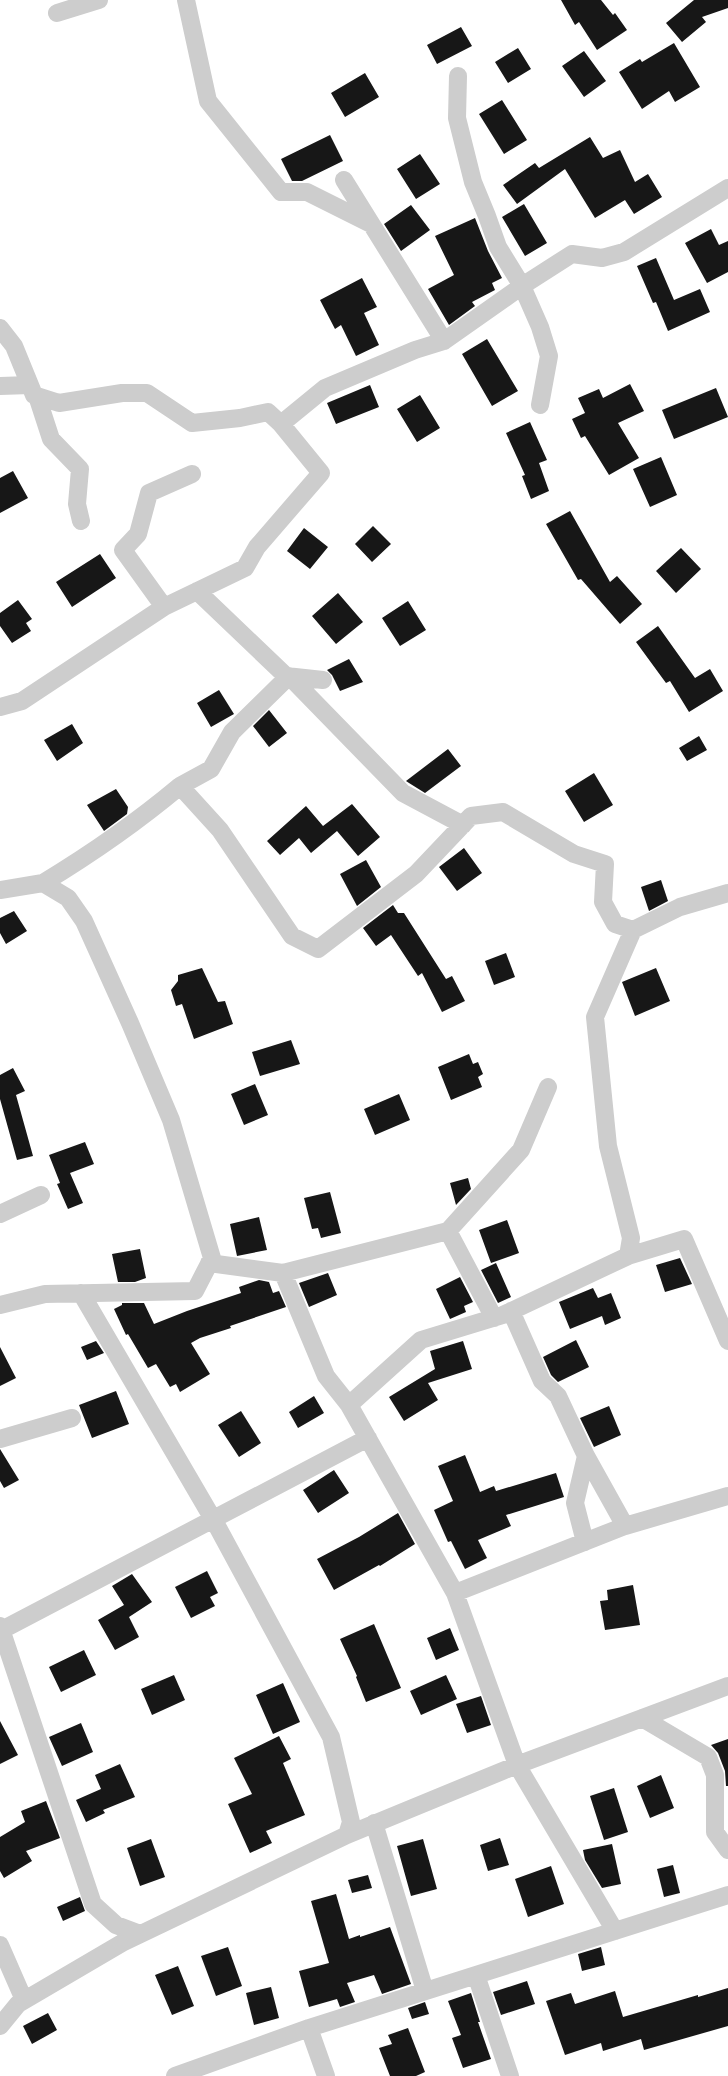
<svg xmlns="http://www.w3.org/2000/svg" width="728" height="2076" viewBox="0 0 728 2076" font-family="'Alegreya Sans',sans-serif">
<style>
.building{fill:#171717}
.lines{fill:none;stroke-linecap:round;stroke-linejoin:round}
.street{stroke:#cdcdcd;stroke-width:18}
</style>
<rect width="100%" height="100%" fill="#fff"/>
<path class="building" d="M561,0h40l12,15 2,-2 12,17 -30,20 -18,-28 -4,3z
M694,0h34v8l-26,9 4,5 -24,20 -16,-19z
M461,27l11,19 -35,18 -10,-19z
M674,43l26,44 -25,15 -6,-11 -27,18 -23,-37 21,-13 2,3z
M518,48l13,21 -23,14 -13,-21z
M584,51l22,30 -22,16 -22,-31z
M365,73l14,24 -34,20 -14,-24z
M502,100l25,40 -23,14 -25,-40z
M330,135l13,26 -41,20h-10l-11,-22z
M590,137l13,21 17,-8 15,32 13,-8 14,23 -28,17 -9,-14 -30,18 -30,-49 -48,35 -14,-19 32,-22 4,5z
M420,154l20,30 -24,15 -19,-30z
M524,204l23,39 -22,13 -23,-39z
M411,205l19,25 -29,21 -17,-27z
M475,218l13,33 14,27 -10,5 3,7 -23,12 3,4 -26,19 -21,-36 26,-14 -19,-39z
M711,229l8,16 9,-4v31l-21,11 -22,-40z
M656,258l18,42 26,-11 10,23 -42,19 -12,-29 -3,1 -16,-37z
M362,278l15,29 -13,6 15,32 -23,11 -15,-31 -6,4 -15,-29z
M487,339l31,52 -26,15 -30,-52z
M630,384l14,27 -26,12 21,35 -30,17 -24,-39 -4,2 -9,-19 13,-6 -7,-15 21,-9 4,9z
M370,385l9,22 -43,17 -9,-21z
M716,388l12,29 -54,22 -12,-29z
M420,395l20,33 -23,14 -20,-33z
M530,422l17,38 -8,3 10,28 -18,8 -9,-23 3,-1 -19,-42z
M661,457l16,38 -27,12 -17,-38z
M13,471l15,27 -28,15v-35z
M570,511l40,71 7,-6 25,28 -22,20 -39,-45 -3,1 -32,-56z
M373,526l18,18 -19,18 -17,-18z
M304,528l24,19 -18,22 -23,-18z
M681,548l20,21 -25,24 -20,-22z
M100,554l16,24 -44,29 -16,-25z
M338,593l25,29 -27,22 -24,-28z
M18,600l14,19 -6,4 5,8 -19,12 -12,-17v-13z
M408,601l18,29 -26,16 -18,-28z
M658,626l37,52 15,-9 13,22 -34,21 -19,-31 -4,2 -30,-41z
M349,659l14,23 -23,9 -8,-16 -5,-5z
M219,690l15,24 -23,13 -14,-24z
M269,710l18,23 -18,14 -16,-21z
M72,724l11,19 -26,18 -13,-21z
M699,736l8,14 -20,11 -8,-13z
M448,749l13,17 -36,27 -16,-10 -3,-2z
M594,773l19,32 -29,17 -19,-31z
M116,789l12,18 -1,7 -23,17 -17,-26z
M352,804l28,33 -22,19 -21,-25 -26,22 -12,-15 -19,17 -13,-14 39,-35 17,20z
M464,848l18,25 -25,18 -18,-24z
M366,860l15,27 -24,19 -17,-32z
M661,880l7,21 -19,10 -8,-24z
M393,905l5,8h6l42,66 6,-3 13,25 -23,11 -20,-39 -4,3 -27,-41 -15,11 -13,-18z
M14,911l13,20 -21,13 -6,-11v-15z
M506,953l9,24 -21,8 -9,-24z
M202,968l16,34 7,-1 8,23 -39,15 -12,-35 -6,2 -5,-16 7,-9v-6z
M656,968l14,33 -35,15 -13,-34z
M291,1040l9,24 -40,12 -8,-24z
M469,1054l4,10 5,-2 5,12 -5,3 4,10 -31,13 -13,-33z
M13,1068l12,23 -9,4 17,61 -16,4 -17,-61v-24z
M255,1084l13,31 -24,10 -13,-31z
M399,1094l11,26 -35,15 -11,-26z
M85,1142l9,22 -24,9 13,30 -15,6 -11,-25 3,-1 -11,-28z
M468,1178l3,11 -15,16 -6,-22z
M330,1192l11,41 -20,5 -3,-10 -6,1 -8,-31z
M259,1217l8,33 -30,6 -7,-32z
M507,1220l12,33 -28,10 -12,-33z
M140,1249l6,29 -11,4h-17l-6,-28z
M680,1258l12,26 -27,8 -9,-27z
M496,1263l15,34 -13,6 -17,-33z
M328,1273l9,22 -28,12 -10,-24z
M460,1277l13,25 -9,4 2,6 -16,7 -14,-30z
M259,1280l10,2 4,11 6,-2 7,16 -56,19 1,2 -31,10 -9,5 19,31 -30,18 -4,-8 -6,3 -14,-23 -8,4 -20,-34 -2,1 -12,-26 8,-4v-2h22l10,21 33,-13 54,-18 -2,-6z
M593,1288l5,10 13,-5 10,25 -16,7 -3,-9 -32,13 -11,-27z
M576,1340l13,27 -31,15 -7,-7 -8,-18z
M96,1341l8,12 -17,7 -6,-13z
M463,1341l9,28 -44,14 10,17 -34,21 -15,-24 46,-28 -5,-18z
M0,1347l16,31 -16,8z
M116,1391l13,33 -37,14 -13,-33z
M314,1396l10,17 -26,15 -9,-16z
M609,1406l12,29 -27,12 -14,-29z
M241,1411l20,32 -22,14 -21,-32z
M0,1449l19,31 -15,8 -4,-7z
M465,1455l15,37 14,-6 2,5 60,-18 8,24 -58,18 5,11 -33,14 9,18 -22,11 -14,-28 -3,1 -14,-32 19,-9 -15,-35z
M334,1470l15,23 -31,20 -15,-23z
M398,1513l17,31 -35,22 -1,-1 -45,25 -17,-31 42,-22z
M207,1571l11,22 -8,4 5,9 -24,12 -16,-31z
M132,1574l20,28 -23,15 10,20 -24,13 -17,-30 26,-15 -12,-19z
M633,1585l7,40 -35,5 -5,-29 8,-1 -1,-10z
M374,1624l27,64 -35,14 -10,-25 1,-1 -17,-37z
M450,1628l9,22 -23,10 -9,-22z
M84,1650l12,25 -35,17 -12,-25z
M174,1675l11,25 -33,15 -11,-26z
M446,1675l11,24 -36,16 -11,-24z
M283,1683l17,39 -27,12 -17,-39z
M481,1696l10,29 -24,8 -11,-29z
M0,1721l18,34 -18,9z
M81,1723l12,29 -31,14 -13,-29z
M279,1736l12,23 -8,4 22,52 -39,16 6,12 -22,10 -22,-49 24,-10 -18,-36z
M728,1739v47h-2l-1,-15 -7,-18 -7,-8z
M120,1764l15,33 -32,13 2,3 -19,9 -10,-22 25,-11 -6,-14z
M661,1775l13,33 -24,10 -13,-32z
M614,1788l14,44 -24,8 -14,-44z
M46,1801l14,37 -34,13 6,10 -28,17 -4,-7v-34l25,-15 -4,-11z
M500,1838l9,27 -21,6 -8,-26z
M151,1839l14,38 -25,9 -13,-38z
M423,1839l14,50 -26,7 -14,-50z
M612,1844l9,40 -19,4 -17,-28 -2,-10z
M673,1865l7,28 -16,4 -7,-28z
M551,1866l13,38 -36,13 -13,-38z
M368,1875l4,13 -20,5 -4,-13z
M336,1894l13,45 11,-4v2l30,-10 21,57 -29,10 -8,-19 -27,8 8,19 -15,5 -3,-8 -28,8 -10,-36 30,-8 -18,-62z
M80,1897l5,14 -22,10 -6,-14z
M228,1947l14,39 -26,10 -15,-40z
M601,1947l4,18 -23,6 -4,-17z
M178,1966l16,40 -22,9 -17,-40z
M527,1981l8,23 -34,11 -8,-23z
M271,1987l8,31 -25,7 -8,-32z
M728,1988v38l-84,24 -3,-11 -38,12 -2,-8 -36,12 -19,-54 25,-8 4,11 40,-13 8,26 75,-22v2z
M471,1993l9,29h-2l13,37 -28,9 -11,-30 9,-3 -13,-34z
M425,2002l4,12 -17,5 -4,-11z
M48,2013l9,17 -25,14 -9,-18z
M408,2028l17,44 -9,4h-26l-11,-28 13,-4 -4,-9z"/>
<g class="lines">
<path class="street" d="M186,0l22,101 73,91h26l64,32
M57,13l42,-13
M458,76l-1,42 16,64 14,34 11,31 24,39 18,41 9,29 -9,49
M344,180l100,161
M0,328l14,18 20,49 25,8 63,-10h25l45,30 48,-5 28,-6 13,12
M0,386l30,-1
M37,396l14,43 29,30 -3,35 4,17
M197,591l89,85 37,4
M164,607l-41,-57 15,-16 11,-41 43,-19
M0,707l22,-6 142,-94 81,-39 12,-21 64,-74 -40,-49 44,-36 90,-38 29,-9 78,-55 50,-32 30,4 22,-6 104,-64
M180,786l31,-17 21,-37 57,-56 114,117 60,32
M0,890l43,-7
M0,1214l41,-19
M448,1231l46,87
M628,1256l3,-18 -23,-92 -13,-129 38,-87 47,-23 48,-14
M209,1263l74,10 165,-42 73,-81 27,-63
M283,1273l43,103 23,29 106,188 62,172 98,166
M81,1293l136,233 114,211 20,85 -4,13
M0,1305l45,-11 150,-3 17,-33 -41,-138 -41,-97 -46,-102 -16,-23 -25,-15c48,-29 94,-61 137,-97l40,44 72,106 26,13 98,-75 55,-58 32,-4 71,42 31,10 -2,38 12,22 18,6
M511,1311l31,70 16,15 28,60 39,70
M349,1405l72,-65 82,-25 125,-59 56,-17 44,102
M0,1439l72,-21
M585,1542l-10,-39 11,-47
M455,1593l170,-67 103,-30
M0,1626l93,278 23,21 24,9
M0,1631l368,-193
M642,1718l66,39 7,18v57l13,18
M374,1823l51,168
M0,1945l24,55
M476,1975l34,101
M0,2026l18,-22 104,-61 225,-108 170,-70 211,-79
M309,2028l17,48
M175,2076l134,-48 419,-133"/>
</g>
</svg>
